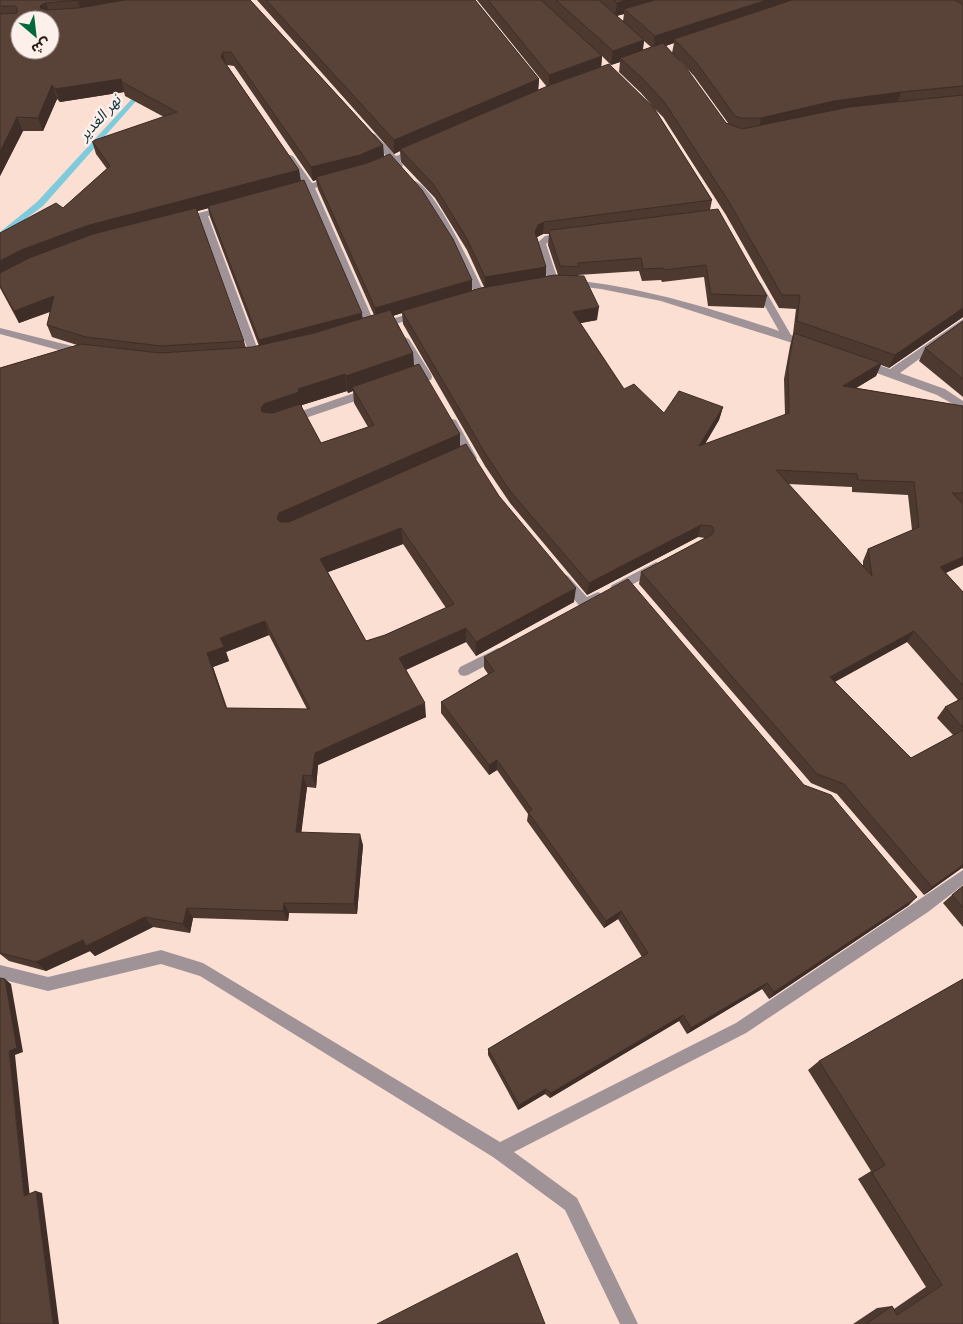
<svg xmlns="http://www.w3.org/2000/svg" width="963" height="1324" viewBox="0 0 963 1324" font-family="Lato,'Noto Sans Arabic',sans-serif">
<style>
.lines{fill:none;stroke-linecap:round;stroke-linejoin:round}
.stream{fill:#7fcbdc;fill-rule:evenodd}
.minor{fill:#a09397;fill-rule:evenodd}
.wall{fill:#4d3930;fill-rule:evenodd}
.shaded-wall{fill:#3e2e27}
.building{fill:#594238;stroke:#3e2e27;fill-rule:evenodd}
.labels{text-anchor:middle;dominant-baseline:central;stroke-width:5;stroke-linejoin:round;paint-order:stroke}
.far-water-label{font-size:15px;font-style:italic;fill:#11363d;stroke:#fdf0eb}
</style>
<rect width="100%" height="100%" fill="#fcdfd3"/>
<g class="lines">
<path class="stream" d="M140,90l5,1 -102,115 -43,32v-6l37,-30z"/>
<path class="minor" d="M372,133l3,1 21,22 21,-8 4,3 -21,10 3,4 -1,2h-6l-3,-3 -13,5 -3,-1v-4l12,-5 -21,-23z
M290,155l3,1 19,27 20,-5 5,3 -22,7 60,136 43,-13 5,3 -1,2 -50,15 -4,-1 -61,-139 -16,4 -5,-3 18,-6 -18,-28z
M415,181c21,7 60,93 71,115l-2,2h-6l-2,-2 -37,-72 -29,-40z
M226,206l5,3 -2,2 -21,5 53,142 -5,4 -5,-4 -51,-139 -18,4 -5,-3 2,-2z
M565,232l3,1v4l-16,3 -6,4 13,39 -5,3 -5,-3 -13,-39 9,-8z
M571,280c72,7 139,28 208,51l-26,-46 5,-3 3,1 30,52 21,6 1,3 -5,4 -147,-47 -60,-12 -33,-4v-4z
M963,319v8l-63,46 45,16 18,12v9l-26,-15 -77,-28 -1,-3 5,-4 26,9z
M0,328l80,20 5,4 -5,4 -80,-22z
M405,337l4,2 22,35 1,3 -1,3h-8l-23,-39z
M369,388l5,4 -1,3 -82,28 -5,-4 1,-3z
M452,419l4,1 21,38 -2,3h-8l-2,-3 -18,-35z
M656,562l4,2 2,3 -2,3 -40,21h-8l-2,-3 2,-3z
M564,574l4,2 19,21 11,-5 4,2 2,3 -2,3 -17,9 -4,-1 -23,-29 2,-3z
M498,648l4,1 2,4 -2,4 -34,18 -4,1 -4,-1 -2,-4 2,-4z
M963,870v15l-35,27 -182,121 -232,119 63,46 61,126h-18l-55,-114 -72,-53 -293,-181 -39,-12 -113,27 -48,-12v-14l48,12 113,-27 42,13 297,179 236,-119z"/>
</g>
<path class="wall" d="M0,0h250l133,145 1,11 88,134 12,-3 -17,-37 -32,-52 -34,-36 -1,-11 -6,3 -137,-154h218l64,79 -1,11 9,-3 -70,-87h486v317l-74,51 -8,-3 -5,11 -20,12 107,18v159l-17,8 17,19v277l-1,-1 -38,27 -87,-101 -26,-11 -172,-199 2,-12 64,-34 -7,-1 -111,58 -77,-92 -25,-37 -82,-142 -1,-11 -9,3 20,37 1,12 46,69v13l39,49 75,106 -98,54 -10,-14 -60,28 20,47 -108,48 -2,23 -9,-1 -6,45 62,13 -6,69 -68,-1 -1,8 -95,-3 -3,15 -37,-6 -58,29 -5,-5 -44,20 -37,-10 -9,-7v-586l77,-23 -25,-8 -5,-12 3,-13 -31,11 -19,-35v-55l63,-25 44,-39 -11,-15 -4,-13 72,-24 -39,-21 -1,-4 -64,10 -3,-3 -14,32h-20l-23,45zM624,14l-1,7 -6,-5zM644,41l7,6 -8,3zM674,43l-2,10 -6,-7zM602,56l9,9 9,-3 -1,10 22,21 13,15 -53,-41zM677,58l17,18 34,47h-2zM227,65l7,1 79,115 3,-1 2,9 56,126 -11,3 -62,-137 -2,-11zM654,108l9,9 63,98 53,93 17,1 -3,25 -3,12 -6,33 1,36 -80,29 14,-24 4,-13 -59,6 -40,-24 -44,-66 17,-3 -19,-45 61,-4 3,10 19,-1 1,2 42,-5 4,29 56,2 3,-12 -57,-86 2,-10zM208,208l2,9 49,129 -13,2 -2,-7 -47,-130zM543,234h6l-1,11 10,30 -12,1v-9l-9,-29v-1zM347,391l1,2 5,-2 1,12 14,24 -47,16 -19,-35v-3zM788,484l64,3v5l56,3 4,35 -44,19 -5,12v5zM403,544l43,64 -61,27 -19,6 -38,-69zM269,635l38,74 -80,-1 -14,-41 16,-6 -3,-9zM907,642l51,58 -13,7 -8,11 16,17 -42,23 -77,-76z
M963,321v76l-44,-36 6,-13z
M484,657l320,128 105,120 -140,94 -7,-10 -75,45 -8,-13 -129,77 -5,-4 -27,16 -30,-55v-6l154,-92 -24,-38 -14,9 -77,-107 1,-7 -31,-44 -8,5 -48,-62v-11l47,-28 -4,-6z
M963,886v41l-20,-24 9,-8z
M963,979v345h-110l24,-16 15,-2 2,3 32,-22 -68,-108 13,-8 -63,-101 11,-9z"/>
<path class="shaded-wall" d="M82,0h75l-75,14 -4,-13z
M626,0h45l-47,9v5l-9,2 2,-13z
M767,0h38l-131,39v4l-21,7 2,-14z
M46,3l4,13 -10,-8 1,-3z
M644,40l-2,13 -22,5v4l-9,3 2,-14z
M223,52l3,13 -5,-8z
M602,56l-1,13 -52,20v-14z
M121,79l3,13 -64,10 -5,-13z
M539,79l-1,13 -138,57v2l-6,3v-14z
M52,85l5,14 -14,32 -5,-13z
M901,92l-5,14 -138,26 3,-14 73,-17z
M17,117l6,14 -23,45v-24z
M383,145l1,13 -23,10 -45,9v3l-3,1 -2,-14z
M299,170l2,14 -210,55 -91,39v-17l21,-11 65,-24z
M544,222l-1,12 -6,3 -3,8 1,-13 3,-7z
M546,267v13l-61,10v-13z
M472,280v13l-70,18v2l-26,8 -1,-13z
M54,296l5,12 -40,15 -5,-12z
M599,307l-2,13 -26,5 2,-13z
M963,308v9l-74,51 6,-13z
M362,313l1,12 -102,27 -2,-12z
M413,353l1,17 -62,17 1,4 -5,2 -2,-17z
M881,363l-5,13 -38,23 5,-13z
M345,374l2,17 -45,14v3l-37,16 -4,-16 3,-4 34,-15z
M723,407l-4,13 -23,39 3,-13z
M460,434v16l-177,78 -6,-9 2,-6z
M701,525l-3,12 -111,58 2,-12z
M401,528l2,16 -80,30 -3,-15z
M963,557v8l-30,13 7,-11z
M576,588l-2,14 -98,54v-14z
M265,621l4,14 -43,17 3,9 -16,6 19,55 -25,-69 13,-15z
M466,628v14l-65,30 -2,-14z
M914,631l-7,11 -83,46 6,-11z
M425,703l1,14 -108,48 -2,23 -4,-12 3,-23z
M497,760v10l-8,5v-10z
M303,775l4,12 -7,57 -4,-12z
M360,834l3,11 -6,69 -3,-10z
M963,865v2l-39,28 8,-8z
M917,897l-8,8 -140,94 5,-7z
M284,903l5,10 -1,8 -5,-10z
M187,908l6,10 -3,15 -7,-9z
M621,911l-3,8 -14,9 2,-7z
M145,917l8,10 -58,29 -5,-5 -44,20 -10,-9 47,-22z
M5,979l6,5 12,68 -8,3 15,143 -6,-2 -15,-145z
M767,983l-5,6 -75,45 4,-6z
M683,1015l-4,6 -129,77 1,-5z
M546,1089l-1,5 -27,16 1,-5z
M36,1191l6,2 17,131h-6z"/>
<path class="building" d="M0,0h82l-36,3 -5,2 -1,3 6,2 32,-2 47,-8h125l133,145 -23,10 -49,12 -80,-115h-8l-2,5 78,113 -213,56 -65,24 -21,11v-28l56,-30 7,5 47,-42 -18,-25 85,-29 -55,-30 -1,-3 -66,10 -3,-4 -14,33 -21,-1 -17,35v-138l17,-1v-5l-2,-2h-15zM20,20h30v30h-30z
M266,0h209l64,79 -145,61z
M488,0h53l61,56 -53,19z
M556,0h43l45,40 -31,11z
M614,0h12l-9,3z
M655,0h112l-112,36 -31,-27z
M792,0h163l8,5v81l-62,6 -67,9 -73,17h-20l-6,-2 -39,-54 -22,-23z
M663,43l24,26 39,54 16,6 107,-22 114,-12v213l-68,47 -98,-34 3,-26h-18l-53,-93 -64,-99 -22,-24 -23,-21z
M609,64l45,44 58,92 -168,22 -6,3 -3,7 11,35 -61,10 -19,-40 -32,-52 -34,-36 150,-64z
M390,154l32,36 31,49 19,41 -97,28 -59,-131 51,-14z
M304,180l58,133 -103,27 -51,-134z
M196,208l48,133 -83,5 -75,-9 -39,-12 7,-29 -40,15 -14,-25v-13l29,-15 64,-24z
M718,209l49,87 -56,-2 -5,-29 -42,5 -1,-2 -20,1 -2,-11 -63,5 1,4 -19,-1 -11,-34 2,-2z
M555,275l29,1 15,31 -26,5 51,77 10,-5 30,29 15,-22 44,16 -24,39 90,-33 -1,-47 6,-33 87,30 -38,23 120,20v87h-11l11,11v53l-23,10 23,25v94l-49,-55 -84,46 81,81 52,-28v135l-31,22 -88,-103 -27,-10 -176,-202 70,-37 3,-4 -2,-5 -11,-1 -112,58 -79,-92 -25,-38 -83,-142 79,-23zM776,470l81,4 1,6 56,2 5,45 -51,22 4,27z
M390,310l23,43 -67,23 -1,-2 -47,15 1,3 -35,12 -3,4 1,4 11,1 27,-9 21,39 53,-18 -22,-38 67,-23 41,70 -181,79 -2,6 3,3h9l177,-78 33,52 77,92 -100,54 -10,-14 -67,30 26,45 -110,50 -3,23 -9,-1 -7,57 64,2 -6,70 -70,-1 -1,8 -96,-3 -4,16 -38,-7 -59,29 -3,-6 -47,22 -36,-9v-585l81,-24 79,9 92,-6 62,-14zM401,528l53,76 -69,31 -19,6 -46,-82zM265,621l45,88 -84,-1 -19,-55 17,-6 -4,-9z
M963,321v58l-38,-31z
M628,579l176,206 27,10 86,102 -143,95 -7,-9 -76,45 -8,-13 -132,78 -5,-4 -27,16 -31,-56 160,-96 -27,-42 -15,10 -78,-109 4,-2 -35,-50 -8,5 -48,-63 53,-31 -10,-14z
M963,698v30l-18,-21z
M963,886v22l-11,-13z
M0,978l5,1 12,69 -8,3 15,145 12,-5 17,133h-53z
M963,979v345h-97l26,-18 5,9 45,-30 -70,-112 13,-8 -66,-104z
M517,1253l28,71h-168z"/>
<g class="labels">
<g class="far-water-label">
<text transform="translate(99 117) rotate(-48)">نهر الغدير</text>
</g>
</g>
<g transform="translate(35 35) rotate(152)"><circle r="24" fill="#fdf0eb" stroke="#a79b97"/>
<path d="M0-4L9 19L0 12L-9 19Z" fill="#02693f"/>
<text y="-8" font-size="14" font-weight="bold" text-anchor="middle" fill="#271c18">ش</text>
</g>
</svg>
